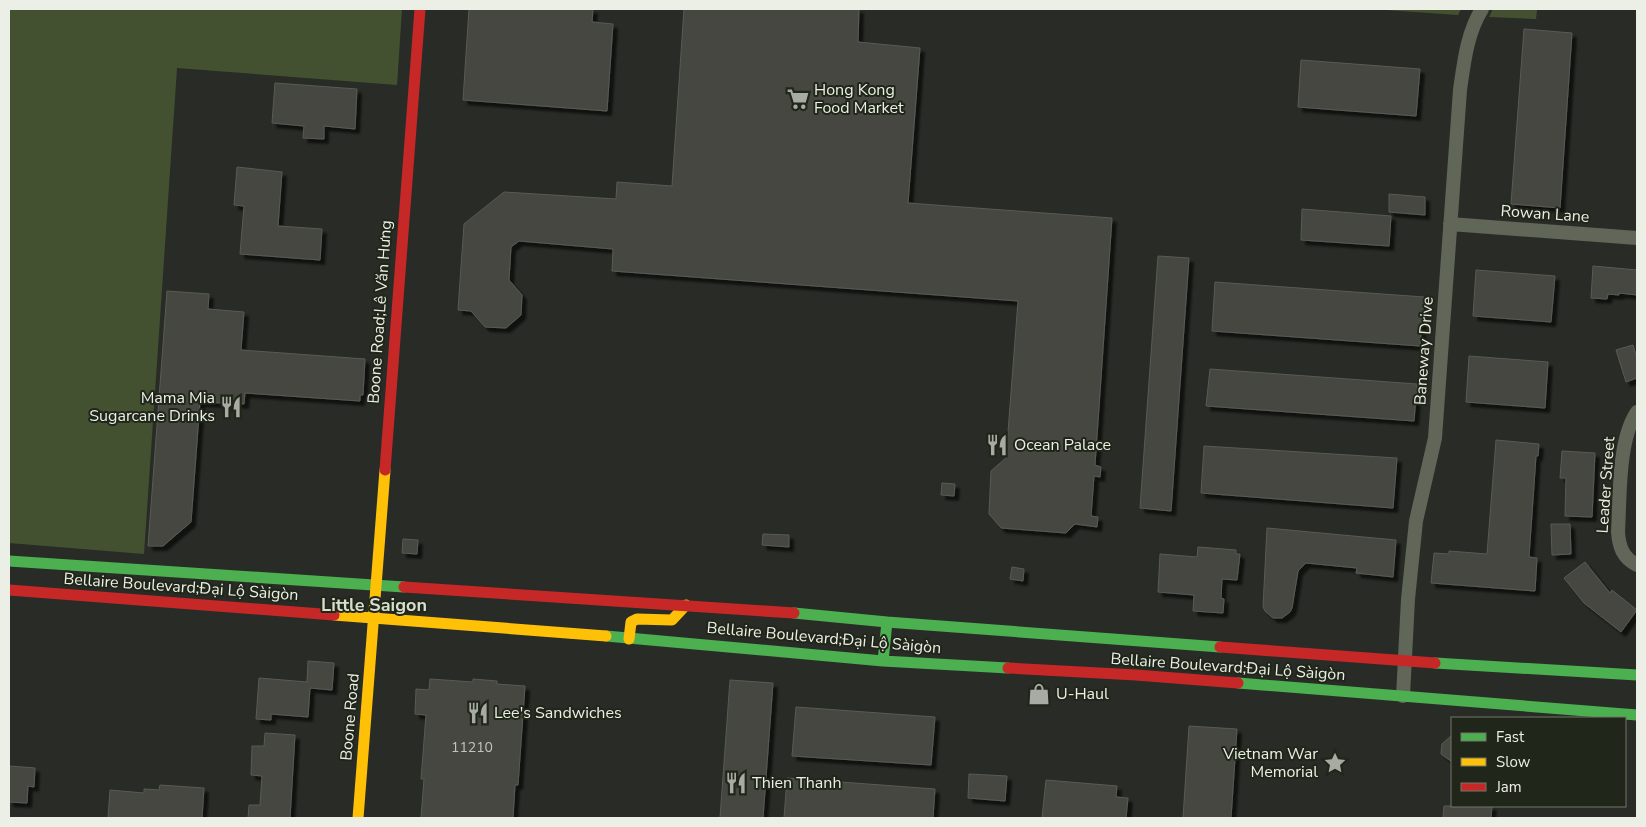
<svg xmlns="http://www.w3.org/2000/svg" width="1646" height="827" viewBox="0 0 1646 827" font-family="'Nunito Sans',sans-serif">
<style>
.green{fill:#445131}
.building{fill:#444741;stroke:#585b55;filter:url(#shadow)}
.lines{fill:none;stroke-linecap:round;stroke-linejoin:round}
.street{stroke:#606658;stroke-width:14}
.fast{stroke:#4caf50;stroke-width:11}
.slow{stroke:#ffc107;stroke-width:11}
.jam{stroke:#c62828;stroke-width:11}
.labels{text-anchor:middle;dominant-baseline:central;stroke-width:4;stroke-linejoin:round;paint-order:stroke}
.number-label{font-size:14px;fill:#c1c5bd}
.poi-label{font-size:16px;fill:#ebefe6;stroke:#202619;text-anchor:start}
.street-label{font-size:16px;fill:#ebefe6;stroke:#202619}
.neighbourhood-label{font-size:18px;font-weight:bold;fill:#d7dfce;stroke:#202619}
</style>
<defs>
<filter id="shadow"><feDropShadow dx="4.5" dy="4.5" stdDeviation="1" flood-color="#0009"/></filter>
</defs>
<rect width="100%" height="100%" fill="#292c26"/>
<path class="green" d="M9,9h393l-5,76 -220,-17 -33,486 -135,-11z
M1372,9h89l-3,6z
M1493,9h44l-1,10 -47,-2z"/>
<path class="building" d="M469,9h124l-1,13 21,2 -6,87 -144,-11z
M684,9h175l-1,33 62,6 -12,155 204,15 -17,247 6,2 -1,10 -6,-1 -3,40 7,1 -1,10 -22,-3 -9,9 -65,-5 -12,-14 2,-43 15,-13 12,-157 -406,-30 1,-22 -94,-8 -8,6 -2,33 13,15 -1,20 -15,13 -21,-1 -14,-16 -13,-1 6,-86 40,-32 112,7 1,-17 55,4z
M1524,29l48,4 -12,175 -49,-4z
M1301,60l119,9 -4,47 -118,-9z
M275,83l82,6 -2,40 -31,-3v13l-21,-1 1,-12 -32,-3z
M237,167l45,5 -4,54 44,3 -2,31 -80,-6 4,-48 -10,-1z
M1389,194l36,3v18l-36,-3z
M1302,209l89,7 -2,30 -88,-6z
M1158,256l31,2 -18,253 -31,-3z
M1593,266l44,4v25l-18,-2v2l-11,-1 -1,5 -16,-1z
M1476,270l79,6 -4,46 -78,-6z
M1215,282l209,15 -4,49 -208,-15z
M167,291l42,3 -1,15 36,3 -3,38 124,9 -2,36h-3v6l-115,-8 -1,11 -44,-2 -9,120 -28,24h-15z
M1633,345l4,13v20l-11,4 -10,-32z
M1469,356l79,6 -3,46 -79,-6z
M1210,369l207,15 -3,37 -208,-15z
M1496,440l43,4 -1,12h-2l-7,101 8,1 -2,33 -104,-8 3,-30 15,1v-3l38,3z
M1204,446l193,12 -4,50 -192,-15z
M1562,451l33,2 -3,64 -27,-1 1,-38h-6z
M942,483l13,1 -1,12 -13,-1z
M1551,524h19l1,30 -19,1z
M1267,528l129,12 -3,37 -37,-4 1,-5 -51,-5 -8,8 -6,37 -2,4 -8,6h-9l-8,-7 -2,-4z
M763,534l26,1v12l-27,-2z
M403,539l15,1 -1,14 -15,-1z
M1198,547l38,3v4h4l-3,26 -15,-1 -1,19 3,1 -1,14 -30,-2 1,-16 -36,-3 2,-38 37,3z
M1585,562l25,31 2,-3 25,20 -16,22 -37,-29 -20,-25z
M1012,567l12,2 -1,12 -13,-2z
M308,661l26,2 -2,27 -22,-2 -2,29 -37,-3v6l-15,-1 3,-41 48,4z
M430,679l43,3v-3l24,2v3l28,2 -7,99h-3l-2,33h-92l3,-39h-3l5,-64 -11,-1 1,-25 13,1z
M730,680l43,3 -10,135h-43z
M796,707l139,10 -4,48 -139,-9z
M1189,726l48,3 -6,89h-48z
M265,733l30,2 -5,83h-42l1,-13h11l2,-29 -11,-1 1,-29h12z
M1452,735v27l-11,-8 1,-10z
M9,766l26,2 -1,19 -6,-1 -1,17 -18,-1z
M969,774l38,2 -2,25 -37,-3z
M787,778l148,11 -2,29h-149z
M1046,780l71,6 -1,11 12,1 -2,20h-84z
M160,785l44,3 -2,30h-94l2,-28 34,3v-4l15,1z
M1444,806h48l-1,12h-48z"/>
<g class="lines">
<path class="street" d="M1450,224l187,14
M1637,412c-19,27 -17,86 -19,120 1,15 5,26 19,33
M1403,696l5,-97 8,-78 19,-83 25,-348c4,-28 7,-57 22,-81"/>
<path class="fast" d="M9,561l395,26
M794,613l93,9 333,25
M606,636l277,25 125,7
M883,661l4,-39
M1435,663l202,12
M1238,683l399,32"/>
<path class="slow" d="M334,615l272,21
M629,639l2,-17 6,-3 35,1 14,-15
M358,818l27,-348"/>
<path class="jam" d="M385,470l35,-461
M404,587l390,26
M9,590l325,25
M1220,647l215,16
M1008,668l128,7 102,8"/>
</g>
<defs>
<g id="supermarket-bare" transform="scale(1.725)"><path d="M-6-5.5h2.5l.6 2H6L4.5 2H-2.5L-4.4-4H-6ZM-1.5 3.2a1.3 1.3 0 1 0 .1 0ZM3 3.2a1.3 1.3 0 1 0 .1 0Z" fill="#a7aba3" stroke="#202619" stroke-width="2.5" paint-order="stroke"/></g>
<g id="restaurant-bare" transform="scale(1.725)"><path d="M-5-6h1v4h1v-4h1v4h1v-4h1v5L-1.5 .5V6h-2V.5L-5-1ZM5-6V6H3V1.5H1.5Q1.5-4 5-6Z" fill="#a7aba3" stroke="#202619" stroke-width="2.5" paint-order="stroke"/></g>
<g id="shop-bare" transform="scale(1.725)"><path d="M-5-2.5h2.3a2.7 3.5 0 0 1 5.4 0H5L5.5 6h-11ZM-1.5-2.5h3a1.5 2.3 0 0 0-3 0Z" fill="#a7aba3" stroke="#202619" stroke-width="2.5" paint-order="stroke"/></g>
<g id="sight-bare" transform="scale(1.725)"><path d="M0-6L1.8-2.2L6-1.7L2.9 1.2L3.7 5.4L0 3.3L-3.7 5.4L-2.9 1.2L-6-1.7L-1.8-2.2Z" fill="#a7aba3" stroke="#202619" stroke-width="2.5" paint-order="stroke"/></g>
</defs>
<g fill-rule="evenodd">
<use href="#supermarket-bare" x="798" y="99"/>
<use href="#restaurant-bare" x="231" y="407"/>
<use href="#restaurant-bare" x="997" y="445"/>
<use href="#shop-bare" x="1039" y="694"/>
<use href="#restaurant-bare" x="478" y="713"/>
<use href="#sight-bare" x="1335" y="763"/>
<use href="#restaurant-bare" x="736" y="783"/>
</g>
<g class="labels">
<g class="number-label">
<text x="472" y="747">11210</text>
</g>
<g class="poi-label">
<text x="814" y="90">Hong Kong<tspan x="814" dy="18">Food Market</tspan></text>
<text x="215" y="398" text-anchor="end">Mama Mia<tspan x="215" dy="18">Sugarcane Drinks</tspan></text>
<text x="1014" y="445">Ocean Palace</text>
<text x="1056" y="694">U-Haul</text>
<text x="494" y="713">Lee's Sandwiches</text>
<text x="1318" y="754" text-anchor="end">Vietnam War<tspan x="1318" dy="18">Memorial</tspan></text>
<text x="752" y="783">Thien Thanh</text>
</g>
<g class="street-label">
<text transform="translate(1545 214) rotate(4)">Rowan Lane</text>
<text transform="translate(380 312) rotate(-86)">Boone Road;Lê Văn Hưng</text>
<text transform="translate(1424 351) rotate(-86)">Baneway Drive</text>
<text transform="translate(1606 485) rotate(-86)">Leader Street</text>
<text transform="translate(181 587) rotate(4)">Bellaire Boulevard;Đại Lộ Sàigòn</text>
<text transform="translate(824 638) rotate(5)">Bellaire Boulevard;Đại Lộ Sàigòn</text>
<text transform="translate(1228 667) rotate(4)">Bellaire Boulevard;Đại Lộ Sàigòn</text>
<text transform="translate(350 717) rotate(-85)">Boone Road</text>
</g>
<g class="neighbourhood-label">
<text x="374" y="605">Little Saigon</text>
</g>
</g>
<rect width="1646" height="827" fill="none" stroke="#ebefe6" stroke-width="20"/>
<rect x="1451" y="717" width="175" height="90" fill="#202619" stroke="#71766b"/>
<rect x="1461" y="733" width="25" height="8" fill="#4caf50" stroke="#71766b"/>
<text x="1496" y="742" font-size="15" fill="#ebefe6">Fast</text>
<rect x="1461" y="758" width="25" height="8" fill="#ffc107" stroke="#71766b"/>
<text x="1496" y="767" font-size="15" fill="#ebefe6">Slow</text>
<rect x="1461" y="783" width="25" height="8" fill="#c62828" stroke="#71766b"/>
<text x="1496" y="792" font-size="15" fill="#ebefe6">Jam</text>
</svg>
